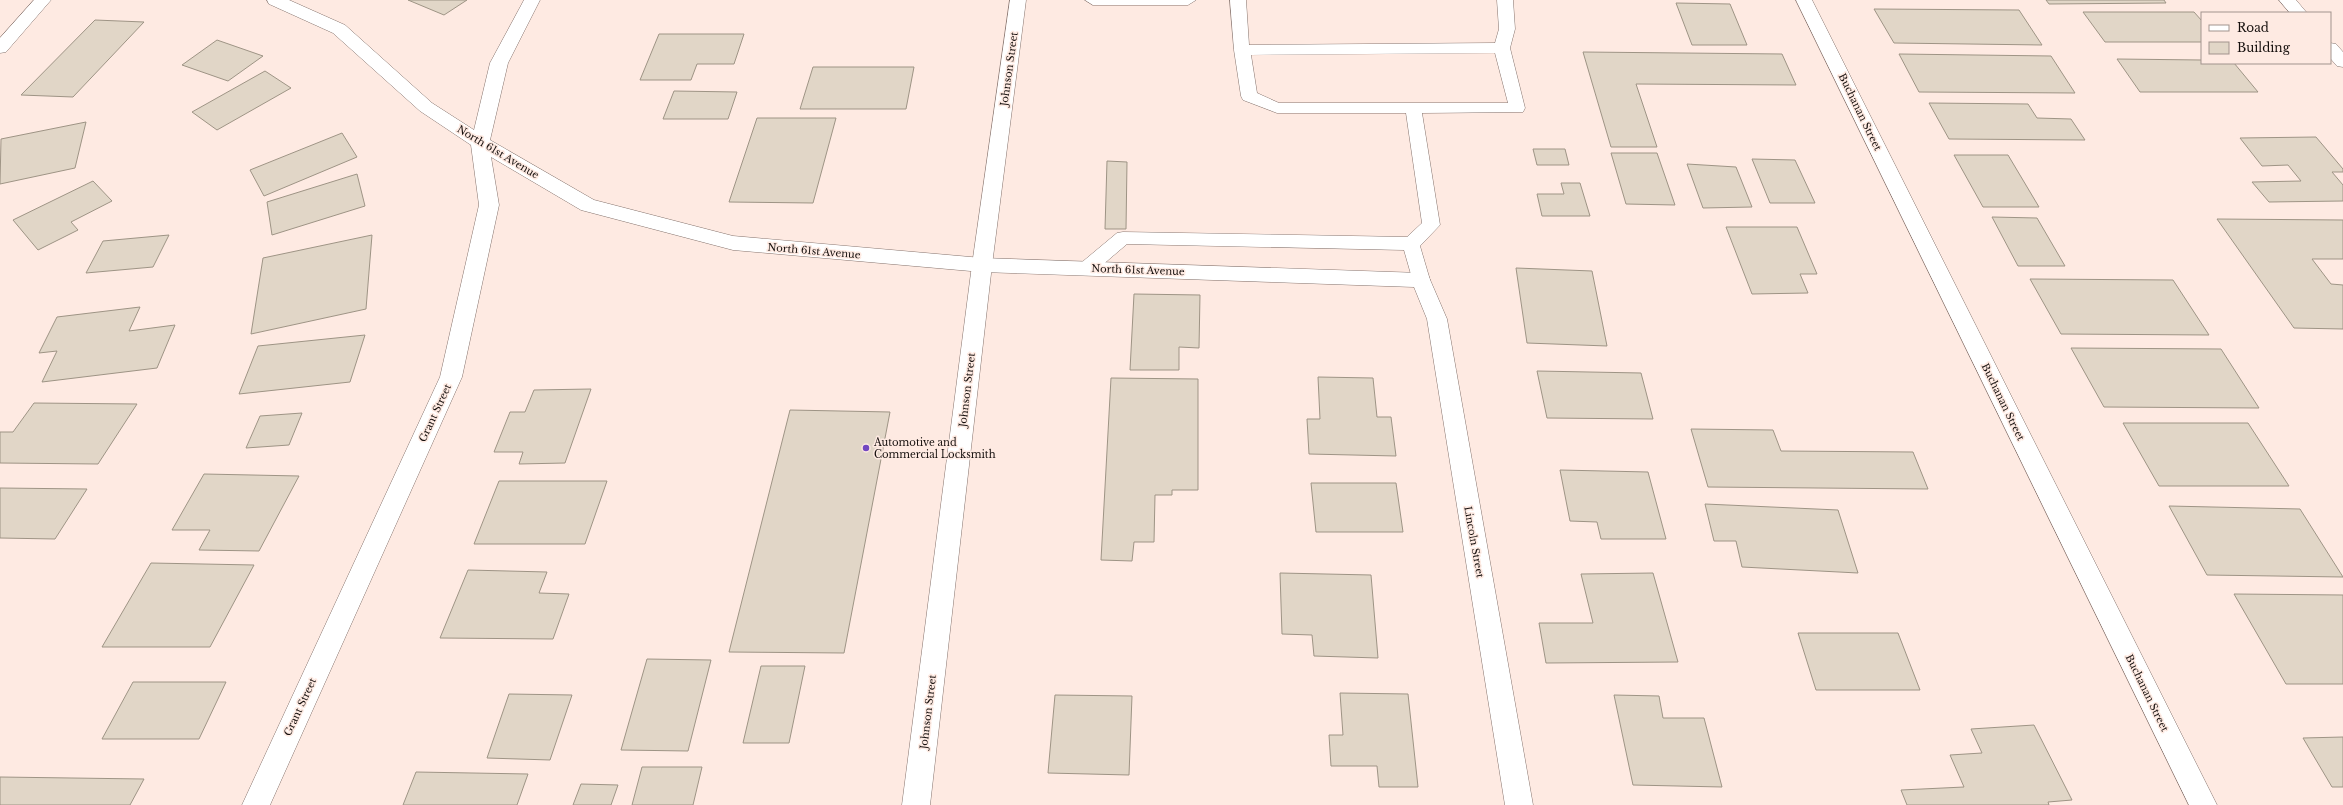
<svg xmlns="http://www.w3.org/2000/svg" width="2343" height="805" viewBox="0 0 2343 805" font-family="'Libre Baskerville',serif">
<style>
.building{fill:#e1d6c7;stroke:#9e9485}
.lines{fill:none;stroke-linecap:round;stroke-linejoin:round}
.service-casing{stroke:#85736d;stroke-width:1}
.minor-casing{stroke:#85736d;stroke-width:1}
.tertiary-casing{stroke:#85736d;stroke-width:1}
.service{fill:#fff;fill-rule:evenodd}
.minor{fill:#fff;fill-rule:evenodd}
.tertiary{fill:#fff;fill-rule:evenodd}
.poi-dot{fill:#7248c1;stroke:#feeae2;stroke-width:1.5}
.labels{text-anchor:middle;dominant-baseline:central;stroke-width:3;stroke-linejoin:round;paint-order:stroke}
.street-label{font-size:10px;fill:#16100e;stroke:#feeae2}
.poi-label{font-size:10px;fill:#16100e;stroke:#feeae2;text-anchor:start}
</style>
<rect width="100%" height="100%" fill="#feeae2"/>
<path class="building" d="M408,0h59l-23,15z
M2046,0h118l2,3 -117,1z
M1676,3l54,1 17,41h-55z
M1874,9l145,1 23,35 -148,-2z
M2083,12h111l8,9v21h-97z
M95,20l49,2 -71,75 -52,-2z
M659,34h85l-10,30h-37l-6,16h-51z
M217,40l46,16 -35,25 -46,-16z
M1583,52l199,2 14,31 -160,-1 21,63h-46z
M1899,54l152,2 24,37 -156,-1z
M2117,59l85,1v3h32l24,29h-118z
M813,67h101l-8,42h-106z
M265,71l26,17 -74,42 -25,-18z
M674,91l63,1 -9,27h-65z
M1929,103l99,1 9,14 34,1 14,21 -136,-1z
M757,118h79l-23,85 -84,-1z
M86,122l-11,46 -75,16 1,-45z
M342,133l15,24 -93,39 -14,-26z
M2316,137l27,32v3h-11l11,13v16l-74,1 -17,-20 49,-1 -13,-16 -26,1 -22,-28z
M1533,149h32l4,16h-32z
M1611,153h46l18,52 -49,-1z
M1954,155h54l31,52h-56z
M1752,159l43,1 20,43h-45z
M1107,161l20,1 -1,67h-21z
M1687,164l49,3 16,40 -49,1z
M357,174l8,32 -93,29 -5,-33z
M93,181l19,20 -41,21 7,8 -40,20 -25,-30z
M1561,183h19l10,33h-48l-5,-22h27z
M1992,217l45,1 28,48h-47z
M2217,219l126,1v39h-31l19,25 12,1v44l-49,-1z
M1726,227h71l20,47h-17l8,19 -56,1z
M169,235l-16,32 -67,6 17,-32z
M372,235l-6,74 -115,25 12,-76z
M1516,268l76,3 15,75 -80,-3z
M2030,279l143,1 36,55 -148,-1z
M1134,294l66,1 -1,53 -20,-1v23h-49z
M140,307l-11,24 46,-6 -18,43 -115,14 15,-31 -18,2 18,-36z
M365,335l-15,47 -111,12 19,-48z
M2071,348l150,1 38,59 -155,-1z
M1537,371l104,2 12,46 -106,-1z
M1318,377l55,1 4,39h14l5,39 -87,-2 -2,-35h13z
M1111,378l87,1v111h-26v5h-17l-1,47h-20l-2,19 -31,-1z
M591,389l-26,74 -46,1 4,-12h-29l16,-40h15l9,-22z
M34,403l103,1 -39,60 -98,-1v-31h13z
M790,410l100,2 -46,241 -115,-1z
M302,413l-13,32 -43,3 14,-32z
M2123,423h125l41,63h-130z
M1691,429l82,1 8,21 132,1 15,37 -220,-2z
M1560,470l88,2 18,67h-65l-4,-17 -27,-1z
M204,474l95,2 -40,75 -60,-1 11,-20h-38z
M499,481h108l-22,63h-111z
M1311,483h85l7,49h-87z
M0,488l87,1 -32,50 -55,-1z
M1705,504l133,6 20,63 -116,-6 -6,-26h-22z
M2169,506l131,3 43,68 -136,-2z
M151,563l103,2 -44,82h-108z
M468,570l79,2 -8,21 30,1 -16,45 -113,-1z
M1280,573l91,2 7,83 -64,-2 -2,-21 -30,-1z
M1653,573l25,89 -132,1 -7,-40h54l-12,-49z
M2234,594l109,1v89h-57z
M1798,633h100l22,57h-104z
M647,659l64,1 -23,91 -67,-1z
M761,666h44l-16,77h-46z
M133,682h93l-27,57h-97z
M1340,693l68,1 10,93h-39l-2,-21h-46l-2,-31h14z
M509,694l63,1 -22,65 -63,-2z
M1055,695l77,1 -3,79 -81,-2z
M1614,695l45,1 4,22h41l18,69 -89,-2z
M2034,725l38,75 -24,2 1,3h-142l-6,-15 63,-3 -14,-32 32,-2 -11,-24z
M2343,737v50h-11l-29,-49z
M642,767h60l-9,38h-61z
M416,772l112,2 -11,31h-114z
M0,777l144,2 -14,26h-130z
M581,784l37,1 -7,20h-38z"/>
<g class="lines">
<g class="service-casing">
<path id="service" d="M1085,0h111l-8,5h-95z
M1230,0h16l3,45 246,-2 4,-14 -2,-29h16l2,29 -5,19 15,60 -2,4 -101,1 18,112 -20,21 10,34 -2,5 -7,2 -7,-2 -10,-35 -277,-6 -34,29 -6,2 -6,-2 -3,-5 3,-5 36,-30 6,-1 284,5 15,-14 -16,-110h-129l-34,-13 -2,-4 -7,-46zM1495,53l13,50h-229l-22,-10 -6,-38z"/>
</g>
<g class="minor-casing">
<path id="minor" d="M34,0h17l-45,52 -6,1v-15z
M267,0h22l56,25 87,78 42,27 16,-67 34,-63h16l-32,63 -18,77 104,60 139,36 249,22 439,15 7,2 19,44 86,486h-28l-78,-486 -13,-32 -432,-15 -249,-22 -152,-40 -90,-53 8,48 -37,172 -192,428h-28l198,-428 39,-172 -8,-60 -51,-34 -87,-78 -64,-29z
M1796,0h16l405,805h-28z
M2279,0h17l11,13h-17z
M2330,43l6,1 7,8v15l-6,-1 -7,-8z"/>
</g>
<g class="tertiary-casing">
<path id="tertiary" d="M1010,0h16l-34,265 -62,540h-28l70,-540z"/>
</g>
<use href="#service" class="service"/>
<use href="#minor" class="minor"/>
<use href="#tertiary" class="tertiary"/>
</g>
<circle class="poi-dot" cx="866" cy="448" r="4"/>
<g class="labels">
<g class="street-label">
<text transform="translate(1009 69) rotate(-82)">Johnson Street</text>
<text transform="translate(1860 112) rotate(64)">Buchanan Street</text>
<text transform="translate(498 152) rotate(31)">North 61st Avenue</text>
<text transform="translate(814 251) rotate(5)">North 61st Avenue</text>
<text transform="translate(1138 270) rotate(2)">North 61st Avenue</text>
<text transform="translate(967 390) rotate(-83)">Johnson Street</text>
<text transform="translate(2003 402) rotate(64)">Buchanan Street</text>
<text transform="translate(435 413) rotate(-65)">Grant Street</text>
<text transform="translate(1474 542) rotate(80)">Lincoln Street</text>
<text transform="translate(2147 693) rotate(64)">Buchanan Street</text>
<text transform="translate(300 707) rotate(-65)">Grant Street</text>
<text transform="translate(928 712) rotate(-83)">Johnson Street</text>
</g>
<g class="poi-label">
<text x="874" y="442">Automotive and<tspan x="874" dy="12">Commercial Locksmith</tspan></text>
</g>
</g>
<rect x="2201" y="12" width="130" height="52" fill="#feeae2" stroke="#a1938d"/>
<rect x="2209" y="25" width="20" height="6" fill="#ffffff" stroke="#a1938d"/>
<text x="2237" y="32" font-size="12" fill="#16100e">Road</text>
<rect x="2209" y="42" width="20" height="12" fill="#e1d6c7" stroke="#a1938d"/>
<text x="2237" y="52" font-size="12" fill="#16100e">Building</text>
</svg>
